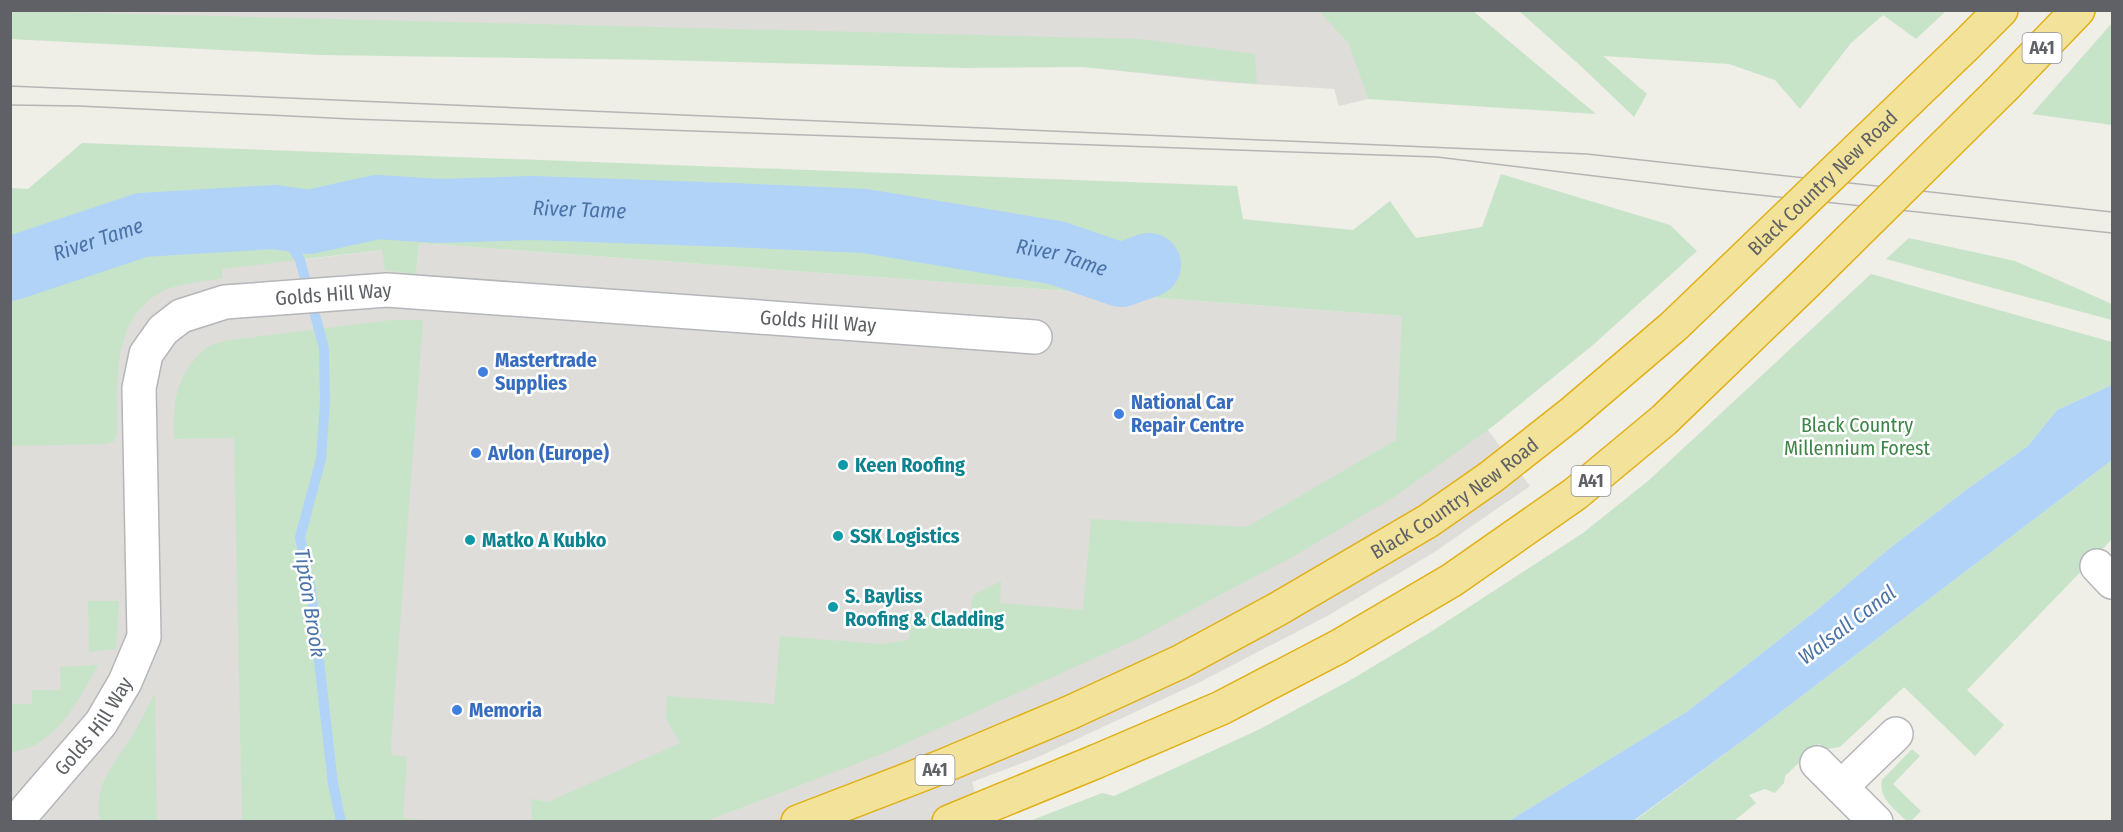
<svg xmlns="http://www.w3.org/2000/svg" width="2123" height="832" viewBox="0 0 2123 832" font-family="'Fira Sans Condensed',sans-serif">
<style>
.industrial{fill:#deddd9}
.green{fill:#c7e4c9}
.water{fill:#b0d3f7}
.lines{fill:none;stroke-linecap:round;stroke-linejoin:round}
.stream{stroke:#b0d3f7;stroke-width:10}
.river{stroke:#b0d3f7;stroke-width:64}
.minor-casing{stroke:#b4b6ba;stroke-width:36}
.highway-casing{stroke:#e1b016;stroke-width:36}
.minor{stroke:#fff;stroke-width:33}
.highway{stroke:#f3e39a;stroke-width:33}
.tram{stroke:#b5b5b6;stroke-width:1.5}
.highway-bridge-casing{stroke:#e1b016;stroke-width:36;stroke-linecap:butt}
.highway-bridge{stroke:#f3e39a;stroke-width:33}
.shop-dot{fill:#3f7fe0;stroke:#fff;stroke-width:2}
.culture-dot{fill:#0f9aa8;stroke:#fff;stroke-width:2}
.labels{text-anchor:middle;dominant-baseline:central;stroke-width:5;stroke-linejoin:round;paint-order:stroke}
.shield{fill:#fff;stroke:#8f9094;stroke-width:1.5}
.shield-label{font-size:18px;font-weight:bold;fill:#5f6166}
.street-label{font-size:20px;fill:#5f6166;stroke:#fff}
.shop-label{font-size:20px;font-weight:bold;fill:#366cbe;stroke:#fff;text-anchor:start}
.park-label{font-size:20px;fill:#3f8547;stroke:#fff}
.culture-label{font-size:20px;font-weight:bold;fill:#0d838f;stroke:#fff;text-anchor:start}
.water-label{font-size:21px;font-style:italic;fill:#4c73a8;stroke:#fff}
</style>
<rect width="100%" height="100%" fill="#efeee7"/>
<path class="industrial" d="M10,11h1439l-81,88 -29,7 -5,-17 -113,-7 -137,-15 -1073,-28z
M419,243l983,73 128,170 -97,67 -104,62 -129,67 -162,75 -66,25 11,39h-972l-1,-552 291,-9 82,-10 33,24z"/>
<path class="green" d="M10,11l1131,28 114,15 2,30 -173,-17 -121,1 -305,-8 -337,-5 -310,-16z
M1319,11h154l123,103 -228,-15 -19,-55z
M1519,11h427l-30,28 -33,-24 -32,28 -51,66 -25,-29 -46,-16 -126,-8 44,38 -13,23 -51,-49z
M2112,23v102l-80,-11z
M82,143l1155,43 6,33 110,11 37,-29 26,37 66,-11 19,-53 169,51 27,26 -104,94 -101,82 -98,70 -100,59 -159,84 -253,114 -176,67h-174l-1,-22 17,3 132,-59 -14,-24 1,-23 107,8 6,-68 101,8 27,-4 6,-25 55,4 4,-24 28,-14 -1,22 83,7 8,-91 156,8 149,-87 6,-124 -983,-73 -3,31 -31,-4 -3,-20 -160,19v9c-16,3 -45,6 -59,13 -53,27 -45,93 -46,142l-3,8 -7,3 -96,2v-258l17,1z
M1909,238l106,23 97,43v16l-226,-61z
M1871,274l241,68v43l-55,25 -29,36 -58,41 -80,61 -73,62 -129,101 -179,110 -482,1 75,-29 12,3 144,-66 89,-48 82,-49 154,-100 65,-52z
M391,320h32l-32,425 1,10 15,2 -4,61 36,3h-197l-8,-383 -60,1c-1,-29 0,-52 17,-75 6,-8 12,-15 21,-19 5,-2 12,-4 18,-5z
M2112,460v79l-145,151 37,35 -29,31 -71,-69 -64,60 -12,2 -9,-5 -34,32 -1,7 -9,10 -10,-4 -16,6 7,8 -22,18 -101,1 116,-86z
M88,601h31l-3,48 -27,3z
M98,665c-20,36 -42,82 -87,87v-48h21v-14h29l-1,-23z
M155,693l2,128h-57c-7,-36 12,-53 30,-82 9,-14 17,-31 25,-46z
M1912,749l8,7 -27,28 28,27 -10,10h-4c-12,-11 -29,-23 -25,-41z"/>
<path class="water" d="M2112,385v75l-363,276 -116,85h-124l179,-110 129,-101 73,-62 80,-61 58,-41 29,-36z"/>
<g class="lines">
<path class="stream" d="M274,217l26,43 24,88 1,54 -4,57 -21,78 11,53 22,194 8,38"/>
<path class="river" id="s1" d="M10,269l132,-44 132,-8 35,5 68,-15 62,4 93,-3 200,7 133,6 192,32 64,22 28,-10"/>
<g class="minor-casing">
<g id="minor">
<path d="M2097,566l15,16"/>
<path d="M1817,763l59,59"/>
<path d="M1841,787l55,-53"/>
<path id="s2" d="M26,810l75,-87 24,-41 19,-45 -5,-249 7,-34 17,-24 18,-14 44,-14 162,-12 648,47"/>
</g>
</g>
<g class="highway-casing">
<path id="highway" d="M1965,46l36,-36
M2005,86l73,-76
M798,822l143,-55 128,-54
M949,822l146,-60"/>
</g>
<use href="#minor" class="minor"/>
<use href="#highway" class="highway"/>
<path class="tram" d="M10,86l1577,68 525,58
M10,105l69,1 272,13 1086,38 266,32 409,44"/>
<g class="highway-bridge-casing">
<g id="highway-bridge">
<path id="s3" d="M1069,713l111,-51 96,-52 152,-89 63,-44 80,-63 103,-88 291,-280"/>
<path d="M1095,762l126,-54 117,-61 114,-67 123,-86 89,-74 142,-137 199,-197"/>
</g>
</g>
<use href="#highway-bridge" class="highway-bridge"/>
</g>
<g class="shop-dot">
<circle cx="483" cy="372" r="6"/>
<circle cx="1119" cy="414" r="6"/>
<circle cx="476" cy="453" r="6"/>
<circle cx="457" cy="710" r="6"/>
</g>
<g class="culture-dot">
<circle cx="843" cy="465" r="6"/>
<circle cx="838" cy="536" r="6"/>
<circle cx="470" cy="540" r="6"/>
<circle cx="833" cy="607" r="6"/>
</g>
<g class="labels">
<g class="shield">
<rect x="2022.5" y="33" width="39" height="30" rx="4.5"/>
<rect x="1571.5" y="466" width="39" height="30" rx="4.5"/>
<rect x="915.5" y="755" width="39" height="30" rx="4.5"/>
</g>
<g class="shield-label">
<text x="2042" y="48">A41</text>
<text x="1591" y="481">A41</text>
<text x="935" y="770">A41</text>
</g>
<g class="street-label">
<text stroke="none"><textPath href="#s3" startOffset="928">Black Country New Road</textPath></text>
<text stroke="none"><textPath href="#s2" startOffset="702">Golds Hill Way</textPath></text>
<text stroke="none"><textPath href="#s2" startOffset="1188">Golds Hill Way</textPath></text>
<text stroke="none"><textPath href="#s3" startOffset="442">Black Country New Road</textPath></text>
<text stroke="none"><textPath href="#s2" startOffset="108">Golds Hill Way</textPath></text>
</g>
<g class="shop-label">
<text x="495" y="360">Mastertrade<tspan x="495" dy="23">Supplies</tspan></text>
<text x="1131" y="402">National Car<tspan x="1131" dy="23">Repair Centre</tspan></text>
<text x="488" y="453">Avlon (Europe)</text>
<text x="469" y="710">Memoria</text>
</g>
<g class="park-label">
<text x="1857" y="425">Black Country<tspan x="1857" dy="23">Millennium Forest</tspan></text>
</g>
<g class="culture-label">
<text x="855" y="465">Keen Roofing</text>
<text x="850" y="536">SSK Logistics</text>
<text x="482" y="540">Matko A Kubko</text>
<text x="845" y="596">S. Bayliss<tspan x="845" dy="23">Roofing &amp; Cladding</tspan></text>
</g>
<g class="water-label">
<text stroke="none"><textPath href="#s1" startOffset="579">River Tame</textPath></text>
<text stroke="none"><textPath href="#s1" startOffset="93">River Tame</textPath></text>
<text stroke="none"><textPath href="#s1" startOffset="1065">River Tame</textPath></text>
<text transform="translate(310 603) rotate(81)">Tipton Brook</text>
<text transform="translate(1847 625) rotate(-37)">Walsall Canal</text>
</g>
</g>
<rect width="2123" height="832" fill="none" stroke="#5f6166" stroke-width="24"/>
</svg>
